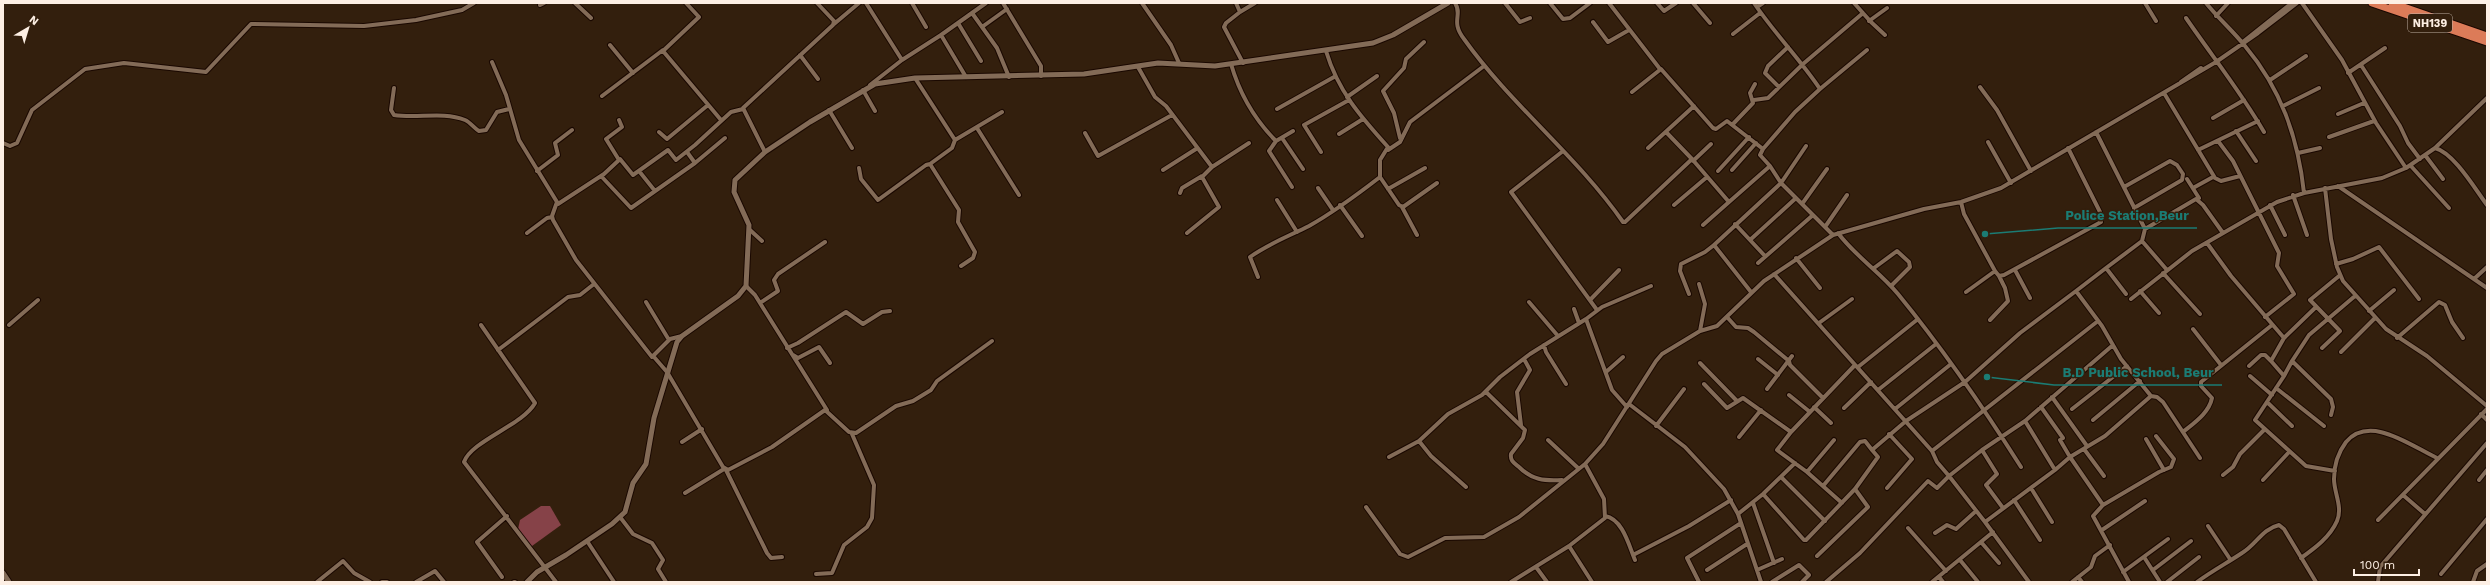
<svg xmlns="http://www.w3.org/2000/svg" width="2490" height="585" viewBox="0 0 2490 585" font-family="'Work Sans',sans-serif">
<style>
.forest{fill:#864248}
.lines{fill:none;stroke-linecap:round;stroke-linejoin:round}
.minor-casing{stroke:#1a0800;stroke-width:6}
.tertiary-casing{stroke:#1a0800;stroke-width:7}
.trunk-casing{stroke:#1a0800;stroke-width:9}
.minor{stroke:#836b57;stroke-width:4}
.tertiary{stroke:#836b57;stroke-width:5}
.trunk{stroke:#dc7b58;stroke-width:7}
.labels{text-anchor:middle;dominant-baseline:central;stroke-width:3;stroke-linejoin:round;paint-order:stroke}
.shield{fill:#331f0d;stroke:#c0b1a4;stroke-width:1}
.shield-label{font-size:11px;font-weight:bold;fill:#fdefe4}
.leader{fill:none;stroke:#1b7c74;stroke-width:1.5}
.callout-dot{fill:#1b7c74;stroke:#331f0d;stroke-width:1.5}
.callout-label{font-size:13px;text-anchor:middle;font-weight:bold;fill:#1b7c74;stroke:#331f0d;stroke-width:3;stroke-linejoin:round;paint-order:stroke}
</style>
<rect width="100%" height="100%" fill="#331f0d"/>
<path class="forest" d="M541,506h9l11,19 -29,21 -5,-1 -9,-16 2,-9z"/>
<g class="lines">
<g class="minor-casing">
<path id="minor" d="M575,3l16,15
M686,3l13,14 -36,34 58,69
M866,3l36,57
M912,3l14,24
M1003,3l38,63v10
M1142,3l29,42 8,18
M1236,3l4,9 -14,11 -2,4 19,36
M1455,3c8,12 -5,18 9,36 47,66 112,116 159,183h2l67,-63 37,43 41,-36 11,17 52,52 91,-26 37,-7 40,-14 215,-126 42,-29 39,-30
M1505,3l15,19 10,-4
M1550,3l13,16 7,-1 20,-15
M1609,3l51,66
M1657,3l7,8 12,-8
M1693,3l17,20
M1754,3c20,30 46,56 66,86l-25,23 -32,37 -3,6 10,11
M1854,3l17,19 14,13
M2145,3l11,18
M2206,3c12,15 27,28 39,43 36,43 53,91 59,147
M2302,3l40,57 34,63 30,45
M540,5l4,-2
M1757,7l6,-4
M1240,12l15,-9
M972,13l25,35 12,29
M2216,16l12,-13
M2186,18c26,38 55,74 78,114
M1869,21l18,-13
M1593,22l15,20 21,-12
M958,23l23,38
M834,24l25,-21
M982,27l25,-18
M1733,34l27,-21
M2244,41l48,-38
M610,45l23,28
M1326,51c12,40 34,65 62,96l-8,13v17l19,28 4,2 34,-24
M800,55l18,24
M492,62l14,33 13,45 38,62 -5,14 1,4 23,40 76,97 18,-18 12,-3
M1231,64c9,31 23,55 45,77l17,-10
M2361,65l39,61 8,17 12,16
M1138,67l17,30 11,9 46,61 -10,10 17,30 -32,26
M2348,73l37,-25
M966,77l-25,-42 45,-32
M915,78l40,62 47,-28
M2270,80l36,-24
M2181,82l20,-14
M870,85l32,-25 39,-25
M1779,87l-14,-14 3,-7 20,-19
M1980,87l17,23 34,61
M394,88l-3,22 3,5c23,4 48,-4 71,5 5,2 9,8 14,11l7,-1 11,-18 12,-3
M1820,89l47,-39
M863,90l12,21
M1632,92l29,-23 52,59 3,1 11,-8 36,28
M2164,93l51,85 6,3 19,-5
M602,96l61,-46
M1347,97l30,-21
M1754,100l14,-2 35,-34 60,-51
M2283,106l36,-18
M1277,109l57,-32
M829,110l23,38
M2338,114l26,-11
M2213,118l31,-18
M1733,124l20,-21 -3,-10 5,-9
M977,128l42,67
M2236,131l20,30
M659,132l8,7 41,-34
M1666,132l26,27
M2096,132l49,97 -3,12
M1085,133l13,23 74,-41
M1339,134l24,-15
M2329,137l45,-16
M1282,138l21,31
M1400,138l-6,-25 -11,-22 21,-23 2,-9 18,-17
M955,140l-3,8 -22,16 29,46 -1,12 17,30 -2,6 -12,8
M1276,141l-7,10 23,36
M2218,141l15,20 46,92 -2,13 17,28 -29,23
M1988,142l23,41
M3,143l7,3 7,-3 15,-33 53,-41 39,-6 82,9 45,-48 113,2 52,-6 46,-10 12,-7
M1648,148l46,-42
M2435,148l52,-50
M1388,150l12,-8 10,-20 74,-56
M2198,150l60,-29
M1563,151l-52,41 86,118
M687,152l8,11
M765,152l-22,-44 90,-83 1,-4 -17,-18
M1321,152l-17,-27 45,-25
M2298,153l22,-5
M2425,155l18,24
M620,159l13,16 35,-25 8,10 19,-15 36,-33 12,-3
M1693,161l18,-17
M2410,165l39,43
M1212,167l37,-24
M859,168l2,11 17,21 48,-35 4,-1
M1163,170l33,-21
M1732,170l24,-27
M537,171l21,-16 -3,-12 17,-13
M639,171l16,20
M1718,171l31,-34
M601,176l30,32 64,-45 30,-25
M2187,179l12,19
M2338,186l149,102
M2124,187l46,-26 7,4 6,9 -1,6 -48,28
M1318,188l15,22
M2193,188l20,-11
M2325,188l6,51 6,28 6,14 43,48 41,27 60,50
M1388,189l37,-21
M1180,193l2,-5 20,-12
M2293,195l14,40
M1277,200l20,32
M1961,202l3,12 31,57 4,5 5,-1 97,-53 -1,-10 -32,-64
M558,204l46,-30 15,-14 -13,-21 16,-12 -3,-7
M1802,204l25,-35
M1340,205l22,31
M1674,205l33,-28
M2270,205l15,30
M1402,207l15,28
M1735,224l30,32
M1703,225l26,-23
M1825,227l22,-32
M2145,229l51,-30 7,6 20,28
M750,230l12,11
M527,233l20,-15 5,-1
M1838,233c17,23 42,39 60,61 45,55 85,113 123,173
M1750,240l46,-42
M2207,243l24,33 53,62
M1796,258l24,30
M1758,263l55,-48
M2336,264l17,-5 26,-12 40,52
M1874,268l23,-17 12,11 1,5 -19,19
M2106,268l36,-27 25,29
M2015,270l15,28
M2163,273l37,41
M1774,274l158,177 5,11 12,14 -12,12 -9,-7 -68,72 -34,29
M1258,277l-8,-20c18,-13 39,-21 59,-31 25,-14 49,-32 71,-49
M2474,279l13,-12
M1699,284l6,20 -5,27
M746,286l9,9 72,115
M2140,291l19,22
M1751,292l-37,-47 67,-62 25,-37
M1966,292l29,-21
M1689,294l-9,-23 1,-7 24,-12 9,-7
M2131,299l61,-48 85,-49 27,-9 78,-15 24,-10 29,-20c19,5 40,41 52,57
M1590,300l29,-30
M646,302l23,38
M1529,302l29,34
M760,303l18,-12 -4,-11 4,-6 47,-32
M2316,307l-32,31 -13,23 13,15 -29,44 51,46 29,5
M1574,309l5,14
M2369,311l25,-21
M1727,317l9,10 12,1 6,4 35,29 1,4 33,33
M1990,320l18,-19 -3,-13 -6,-12
M1819,323l33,-24
M9,325l29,-25
M481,325l54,78c-12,22 -64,38 -71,59l92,120
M2193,329l28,36
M2397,338l42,-36 6,3 7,17 11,16
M1544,345l2,7 20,32
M787,348l11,-5 48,-31 17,12 19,-12 8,-1
M2322,348l18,-17 -30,-31 29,-24
M498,350l70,-53 12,-2 14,-11
M2341,352l34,-34
M793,355l5,3 21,-11 11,16
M654,357l13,15 56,95 5,3 44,-23 53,-37 24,22 7,1 40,-27 17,-5 18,-11 6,-9 55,-40
M1758,359l20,16
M1700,363l37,38
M2249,366l12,-11h4l6,6
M1858,367l60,-48
M1606,372l17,-15
M2250,376l22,19
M2284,376l8,-15
M1704,384l23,24 16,-10 48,34
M2276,388l48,38
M1767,389l25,-33
M1878,390l58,-46
M1486,392l39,38 -2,8 -12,16c-1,7 3,9 8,13 13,13 25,14 43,13
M1789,395l21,17
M2151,396l6,1 6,5 37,56
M2052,397l35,49
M2267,402l25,24
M1629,404l56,43 39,42 14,25 23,68
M1627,407l-15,-17 -26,-71 16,-12 49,-21
M1814,407l17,16
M2041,407l22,31
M1844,408l27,-26
M1895,409l56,-45
M2072,409l55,-43
M2481,414l6,6
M2331,415l2,-8 -2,-8 -39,-38 17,-26 46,-39
M2093,420l47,-39
M2025,421l88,-76
M1521,425l-4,-33 13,-22 -6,-11
M1656,426l28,-37
M2183,432c11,-9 26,-19 29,-34l-11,-12v-4l71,-57
M1739,437l22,-27
M2146,439l18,31
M1548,440l30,28
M2060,440l10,17 35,-21 46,-40 -30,-37 -19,-33 -26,-35 30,-23 20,26
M1419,441l12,15 35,31
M682,442l20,-13
M2084,449l20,27
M1982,450l15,24 -11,11 17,23
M1932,451l166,-130
M1389,457l30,-16 29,-27 34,-19 18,-18 30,-23 56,-35
M726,470l41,83 4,5 11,-1
M2055,470l15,-13 33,48 -10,11 36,66
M1807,472l27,-32
M2223,475l10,-8 7,-13 24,-24
M1781,477l44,44
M2263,480l26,-28
M2479,480l8,-10
M1823,486l37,-44 5,-1 7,9
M1887,488l25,-29 -23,-25
M2031,488l21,34
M685,493l39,-24
M1763,494l41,46h2l49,-51 23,-32 -6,-7 34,-29 59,-39 55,-49 56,-42
M2403,495l22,19
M2014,500l26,40
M1753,503l21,60
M1842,503l-35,-31 -30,-22 14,-18 64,-67
M2103,505l56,-33 12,-5 3,-8 -18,-23
M1366,507l34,47 8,3 37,-19 39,-1 35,-20 66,-53
M1738,514l25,-20 32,-31
M1605,516c18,3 24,30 30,44
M620,517l13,17 19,9 11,17 -5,9 8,13
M2378,520l109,-111
M1985,522l-36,-46 33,-26 43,-29 30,49 -70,52 44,60
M2208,526l22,33
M1908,528l38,43
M2102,530l43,-29
M1935,533l12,-8 9,4 20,-18
M587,541l27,41
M1981,542l18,21
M1569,546l23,36
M1633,555l56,-29 42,-26
M1817,556l51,-49 -13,-18
M2144,557l16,25
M2301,558c14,-10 29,-21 36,-37 6,-14 -3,-28 -3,-42 0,-14 3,-25 12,-37 24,-28 65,4 91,16
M1960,560l18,22
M1536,567l11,15
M1707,570l40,-26
M1757,570l25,-11
M2153,570l38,-29
M2123,572l45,-33
M816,574l16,-1 12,-28 23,-18 5,-9 2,-33 -22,-51
M2441,574l46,-55
M502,577l-25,-35 30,-26
M1939,577l4,5
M2078,577l4,5
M317,582l26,-21 11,12 16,9
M382,582h5
M416,582l19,-11 9,11
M514,582h1
M1511,582l58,-36 36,-28 -1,-19 -19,-35 18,-20 53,-83 6,-7 38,-23 17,-5 47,-45 69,-46
M1699,582l-12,-24 54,-35
M1772,582l27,-17 10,10 -7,7
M1932,582l61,-50
M2072,582l19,-15 4,-11 15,-11
M2167,582l32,-25
M2197,582c15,-11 30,-19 45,-29 14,-8 20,-24 37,-28l5,4 32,53
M2378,582l2,-15 107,-124
M2473,582l4,-11 10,-7"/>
</g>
<g class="tertiary-casing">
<path id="tertiary" d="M3,573l6,9
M527,582l10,-10 29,-17 46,-31 13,-12 8,-29 13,-19 8,-46 23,-76 5,-6 56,-40 8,-10 3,-61 -15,-33 1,-12 30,-28 45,-30 65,-38 40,-6 169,-4 74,-11 57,3 158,-23 20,-8 55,-32"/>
</g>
<g class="trunk-casing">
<path id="trunk" d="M2372,3l115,39
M2392,3l95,33"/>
</g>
<use href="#minor" class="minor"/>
<use href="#tertiary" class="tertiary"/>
<use href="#trunk" class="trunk"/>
</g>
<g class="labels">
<rect class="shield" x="2408" y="14" width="44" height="18" rx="3"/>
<g class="shield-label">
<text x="2430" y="23">NH139</text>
</g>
</g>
<path class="leader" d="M1985 234L2058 228H2197M1987 377L2054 385H2222"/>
<g class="callout-dot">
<circle cx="1985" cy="234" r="4"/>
<circle cx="1987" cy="377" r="4"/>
</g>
<g class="callout-label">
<text x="2127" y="220">Police Station,Beur</text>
<text x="2138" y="377">B.D Public School, Beur</text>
</g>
<rect width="2490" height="585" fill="none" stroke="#fdefe4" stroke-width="8"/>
<g transform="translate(28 28) rotate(38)" stroke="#331f0d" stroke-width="3" paint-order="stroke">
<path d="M0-3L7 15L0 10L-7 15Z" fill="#fdefe4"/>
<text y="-6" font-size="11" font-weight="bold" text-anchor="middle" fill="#fdefe4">N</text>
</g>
<path d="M2354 569v6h65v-6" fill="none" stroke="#fdefe4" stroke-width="2"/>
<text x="2360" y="569" font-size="12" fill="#fdefe4" stroke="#331f0d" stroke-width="3" paint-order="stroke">100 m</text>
</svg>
